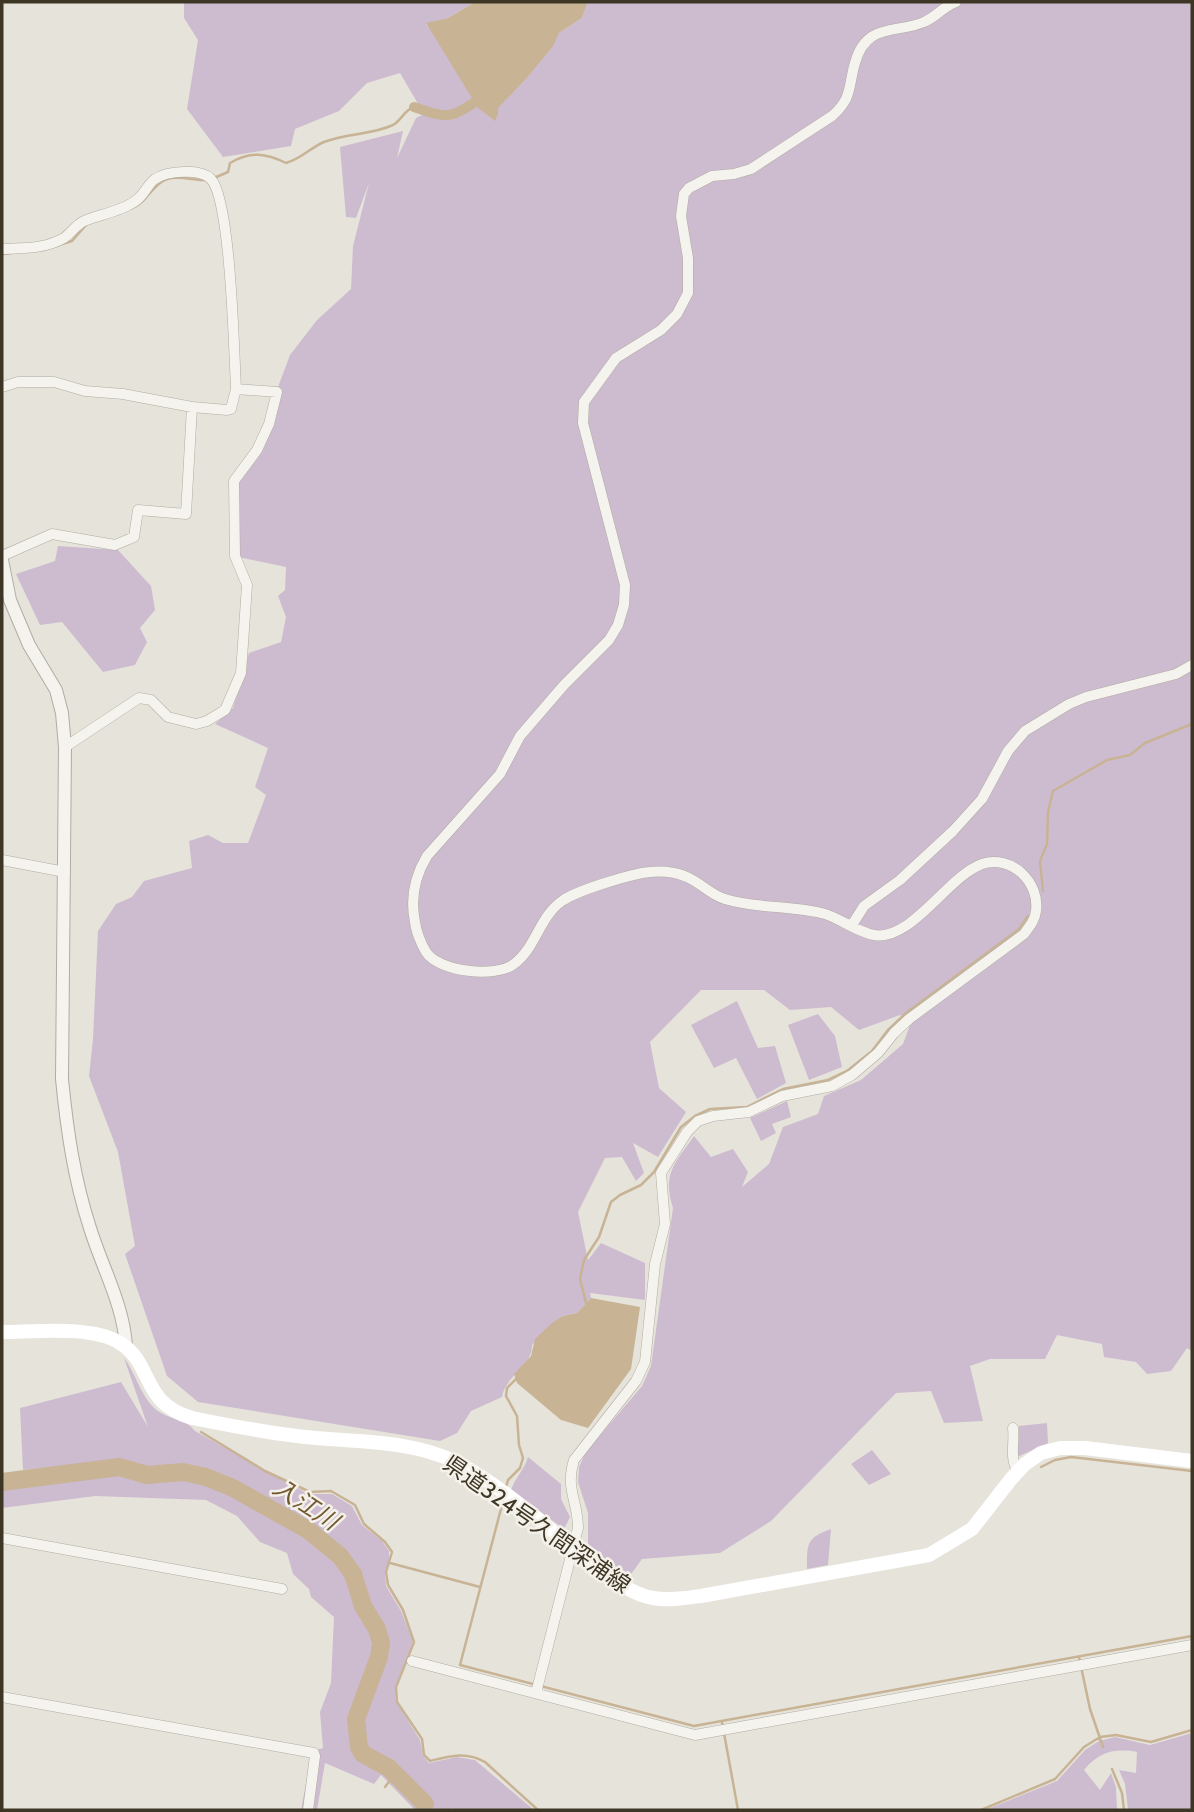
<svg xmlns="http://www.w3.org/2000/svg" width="1194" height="1812" viewBox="0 0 1194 1812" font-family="Cabin,'Noto Sans JP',sans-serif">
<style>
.green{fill:#cdbcd0}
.water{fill:#c8b395}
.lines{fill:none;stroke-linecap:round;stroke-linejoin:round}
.stream{stroke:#c8b395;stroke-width:2.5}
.canal{stroke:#c8b395;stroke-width:10}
.river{stroke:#c8b395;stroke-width:18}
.minor-casing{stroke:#b0aca1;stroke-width:11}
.tertiary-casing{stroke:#b0aca1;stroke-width:14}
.minor{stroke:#f5f3ee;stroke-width:10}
.tertiary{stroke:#f5f3ee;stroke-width:12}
.secondary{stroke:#fff;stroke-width:14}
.labels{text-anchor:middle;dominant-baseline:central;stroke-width:5;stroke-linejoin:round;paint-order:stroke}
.street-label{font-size:23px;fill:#3d3625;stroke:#f4f1ea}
.water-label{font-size:24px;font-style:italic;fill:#71582e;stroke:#f4f1ea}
</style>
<rect width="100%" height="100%" fill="#e6e3db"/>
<path class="green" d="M184,2h291l-27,16 -22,6 71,84 29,-29 33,-46 23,-15 5,-14 -2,-2h607v1349l-5,-3 -16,23 -24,3 -11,-12 -32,-5 -2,-13 -45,-9 -12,24h-55l-20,7 13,55 -39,2 -13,-32 -35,2 -125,128 -51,32 -78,6 -13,18 -41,-28v-36l-10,-31 1,-15 7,-15 56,-66 9,-20 22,-158c-11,-34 2,-45 21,-72l17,21 22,-8 15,23 -6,15 27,-23 14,-37 35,-13 6,-18 37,-16 42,-36 8,-22 -11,-7 -41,15 -28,-23 -41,3 -26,-20h-63l-51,52 9,46 27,24 -28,45 -25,-14 11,30 -8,8 -14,-24 -17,1 -27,54 10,48 13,-17 44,20v37l-55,-7 1,5 -14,15 -14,3 -31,29c1,21 -27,31 -30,52l-31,14 -14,22 -17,8 -242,-39 -31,-26 -42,-122 10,-8 -17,-94 -29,-76 4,-37 5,-108 18,-27 16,-7 12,-16 48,-13 -3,-27 19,-6 15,8h25l18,-48 -11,-8 13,-39 -53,-24 18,-16 16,-55 32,-11 5,-25 -8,-21 7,-6 1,-23 -48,-10v-75l25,-32 15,-41v-22l12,-32 27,-35 34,-31 2,-43 16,-63 -13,35 -10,-1 -6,-70 63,-16 -6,27 19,-40 8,-4 -24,-41 -33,10 -28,28 -44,18 -4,17 -68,11 -36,-48 11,-69 -14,-22z
M58,546l60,4 33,36 4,24 -15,18 7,14 -12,23 -32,7 -41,-50 -22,3 -24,-51 39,-13z
M737,1001l21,47 17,-2 11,37 -29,16 -21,-41 -22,10 -23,-43z
M818,1014l17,22 7,31 -33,13 -21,-55z
M787,1101l4,16 -19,7 4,9 -15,8 -11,-23z
M124,1358c13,17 18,44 37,55 12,7 25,6 34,18l113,63h24l20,12 10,19 20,16 7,10v10l-4,11 1,14 15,25 12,30 -18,47 1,14 24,38 3,16 6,7 28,-6 18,3 59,50h-79l-2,-2 -3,2h-35l-34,-35 -7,9 -49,-21 -8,47h-16l11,-59 11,-3 -3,-36 11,-29 3,-66 -23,-20 -2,-8 -16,-15 -6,-21 -27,-11 -23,-26 -31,-16 -111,-4 -93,12v-23l83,-12 42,-1 17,8 40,1 29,6 32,14 67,38 32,33 13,34 13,26 3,19 -22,72 7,33 28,16 36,35 6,-5 -30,-35 -30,-17 -9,-21 26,-78 -4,-20 -27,-64 -29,-34 -124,-65 -38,2 -37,-8 -36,1 -67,7 -3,-62 101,-26 27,45z
M1047,1423l1,20 -31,14 2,-31z
M872,1450l19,24 -22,11 -18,-21z
M528,1457l33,27v15l9,18 -6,12 -53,-39c4,-12 13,-20 17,-33z
M831,1529l-3,36 -21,4c0,-25 -1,-31 24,-40z
M1192,1733v77h-64l-3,-26 -6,-14 17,3 1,-21c-23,-4 -38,0 -53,18l16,20 11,-17 5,14 1,23h-132l72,-29 28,-31 14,-9 16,-4 35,8z"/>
<path class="water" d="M475,2h110l2,2 -5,14 -23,15 -6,13 -27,33 -28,29v6l-3,7 -17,-13 -52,-85 22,-5z
M591,1298l49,9 -9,62 -43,59 -27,-8 -44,-37 -3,-9 17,-18 4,-17 17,-16 11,-7 14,-3z"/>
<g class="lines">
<path class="stream" d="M214,178l14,-6 2,-9c20,-12 36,-10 56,0 15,-4 24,-15 38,-21 22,-9 48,-7 69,-17 9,-5 11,-15 21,-18
M132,208c15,-5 20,-24 35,-29 12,-4 29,2 41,1
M42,250l30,-9 14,-16
M2,254l9,-1
M1043,891l-3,-30 7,-17 1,-32 5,-21 54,-31 23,-5 15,-12 47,-19
M586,1303l-6,-24 4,-19 15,-23 12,-35 9,-7 21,-10 13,-13 27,-45 14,-11 15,-7 37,-2 36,-18 45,-9 19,-9 25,-20 16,-21 18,-17 113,-84 9,-13
M201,1432l64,39 45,21 21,-1 24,14 9,19 21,18 7,10 -6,20 2,13 15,25 11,32 -18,45 1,15 25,37 2,16 6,6c20,-5 36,-10 55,1l53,48
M1041,1467l14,-7 16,-3 121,14
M506,1487l2,-7 12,-12 3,-10 -4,-13 -2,-29 -11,-20 1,-8 11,-11
M502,1505l-42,160 234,61 498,-90
M390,1563l90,24
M1079,1657l11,52 13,38
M722,1722l16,88
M1112,1769l10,24 2,17
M385,1787l10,-13
M981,1810l74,-31 29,-32 16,-10 16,-2 35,7 41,-12"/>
<path class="canal" d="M414,107c37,13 36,11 69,-10"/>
<path class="river" d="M2,1482l117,-15 28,8 36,-3 23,5 27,11 75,42 32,26 13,18 10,32 14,23 4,14 -2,14 -23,62 3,28 4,7 26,14 36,36"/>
<g class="minor-casing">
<path id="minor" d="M2,249c21,-1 43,0 62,-11 7,-5 12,-13 20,-17 17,-7 39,-10 54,-22 7,-6 10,-15 17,-20 12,-8 45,-11 56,0 20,22 23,174 25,210
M2,387l16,-5h36l31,9 38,3 69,13 35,3 4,-1 5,-20 41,3 -8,32 -12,26 -23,31 1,75 12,29 -6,88 -16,37 -18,11 -11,3 -28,-7 -17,-17 -12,-2 -74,49
M2,556l50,-22 63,11 19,-8 4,-27 48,4 6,-107
M2,860l63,12
M852,925l12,-19 36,-26 53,-49 29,-32 26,-48 17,-20 44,-27 17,-7 90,-23 16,-9
M1013,1428c2,15 -4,30 5,44
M2,1538l280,51
M412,1661l283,74 497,-90
M536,1693l42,-165c0,-27 -13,-39 -4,-68l62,-79 9,-19 10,-98 10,-40 -4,-51 26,-41 11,-11 15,-5 36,-4 33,-16 50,-10 20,-11 26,-22 16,-20 15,-14 115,-85c6,-8 11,-14 12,-23 4,-29 -25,-57 -54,-47 -34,12 -71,78 -108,71 -17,-3 -33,-16 -49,-21 -33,-9 -68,-5 -100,-15 -14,-4 -23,-15 -36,-21 -14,-7 -32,-8 -47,-5 -19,4 -64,17 -80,28 -23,16 -26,47 -48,63 -18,14 -75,8 -88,-12 -5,-8 -10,-21 -11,-30 -5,-24 0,-46 12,-66l73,-82 20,-38 44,-51 45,-45 9,-15 6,-20 1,-20 -42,-162 1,-21 32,-44 45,-28 16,-16 11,-21v-35l-7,-42 3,-22 5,-6 23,-12 22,-2 17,-5 81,-53c21,-18 16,-30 23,-53 11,-41 41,-29 69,-41 12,-5 20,-16 32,-20
M2,1697l312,56 1,3 -7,54"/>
</g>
<g class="tertiary-casing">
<path id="tertiary" d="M2,560l8,40 19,45 27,45 6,23 3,34 -3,332c5,51 12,100 28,149 12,39 34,78 36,119"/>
</g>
<use href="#minor" class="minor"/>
<use href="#tertiary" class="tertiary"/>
<path class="secondary" d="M2,1332c32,0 90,-7 118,11 34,21 20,60 72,75 35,7 70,14 105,18 53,7 112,2 161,27 44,23 88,64 128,95 20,15 42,36 67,40 16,3 32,0 48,-2l228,-41 43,-26 39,-50 14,-15 16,-11 19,-5h25l107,13"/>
</g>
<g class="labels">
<g class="street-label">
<text transform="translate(537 1524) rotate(35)">県道324号久間深浦線</text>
</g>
<g class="water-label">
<text transform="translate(306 1504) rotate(33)">入江川</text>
</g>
</g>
<rect width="1194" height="1812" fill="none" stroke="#3d3625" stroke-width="7"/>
</svg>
